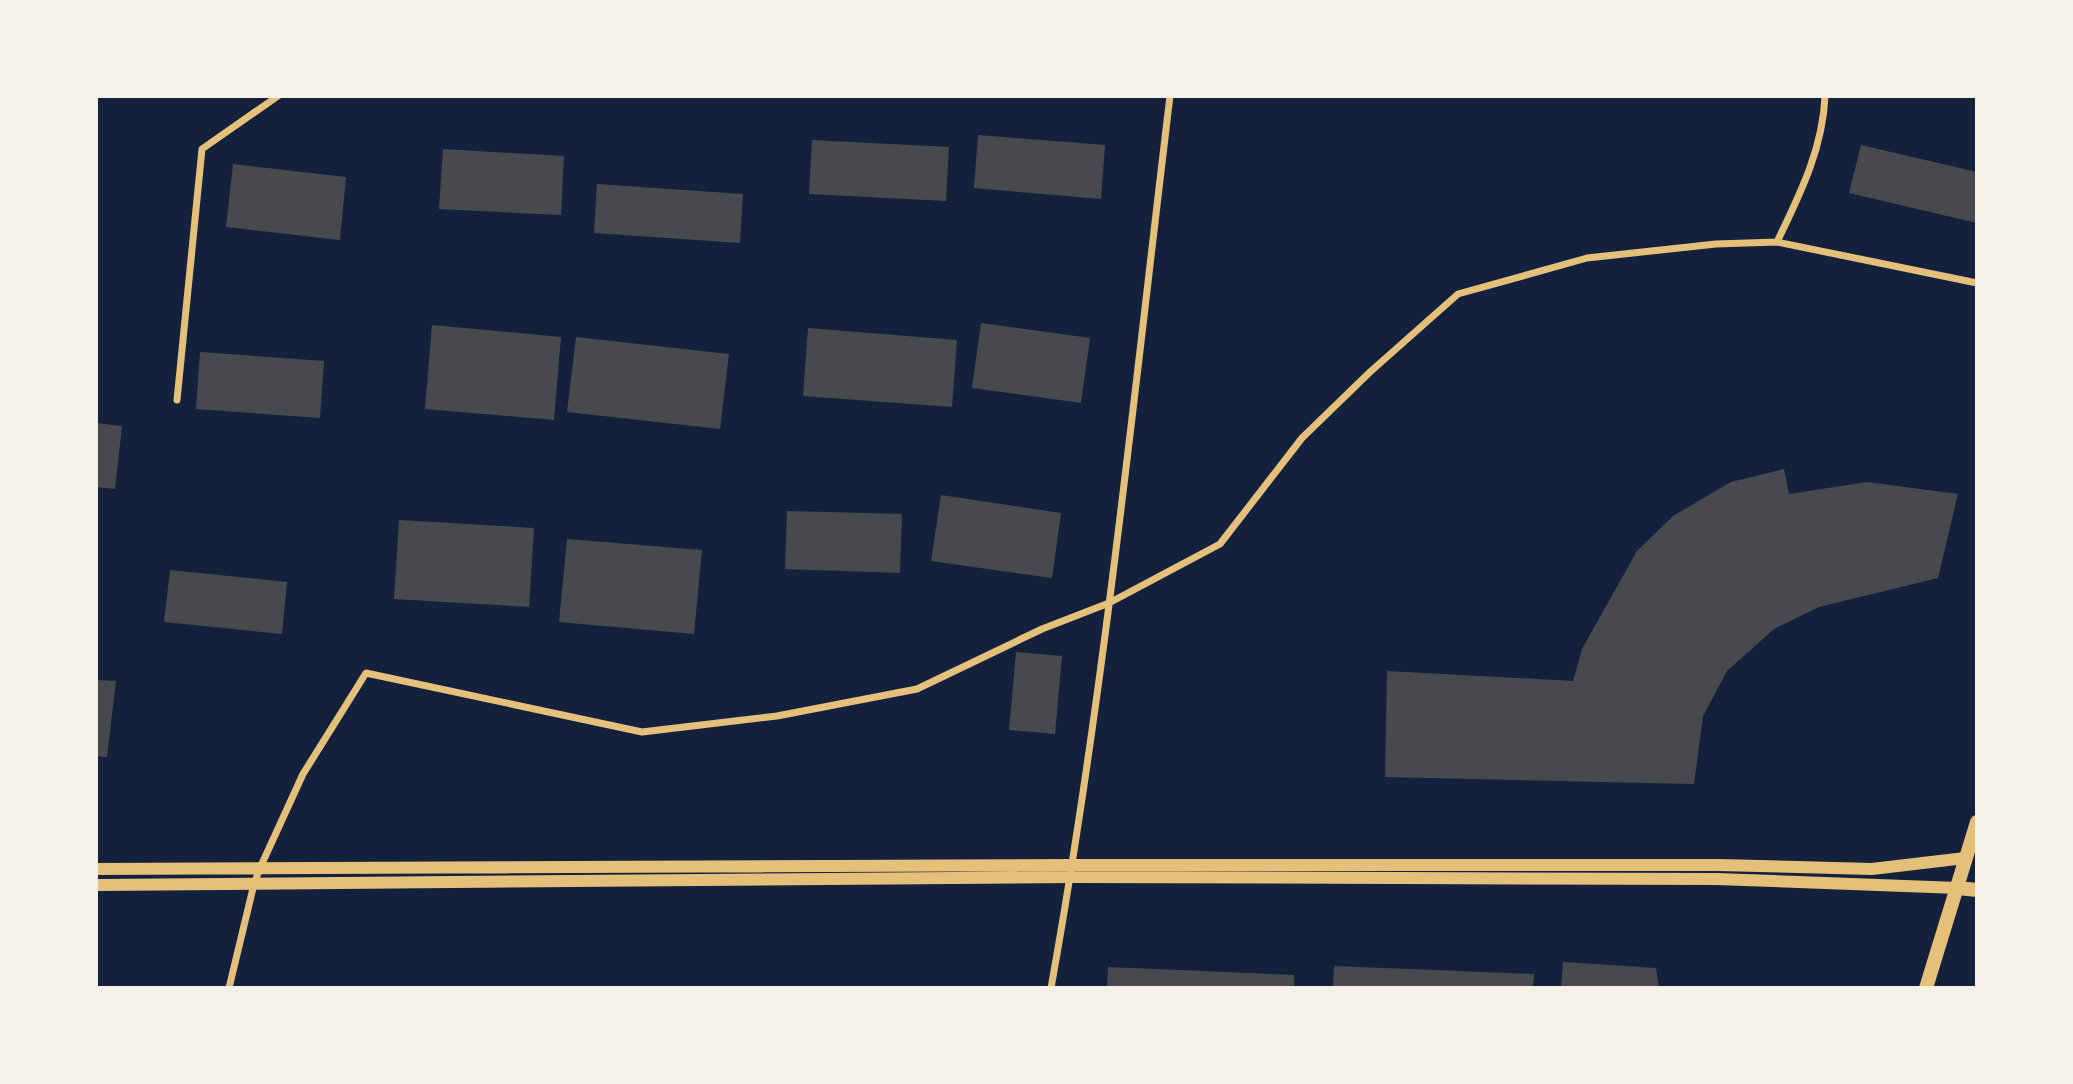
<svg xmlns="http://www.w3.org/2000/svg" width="2073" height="1084" viewBox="0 0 2073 1084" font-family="'DejaVu Sans',sans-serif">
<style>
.building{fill:#48494c}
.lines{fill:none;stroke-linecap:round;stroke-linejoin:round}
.minor{stroke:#e5c07b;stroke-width:7}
.tertiary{stroke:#e5c07b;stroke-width:12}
.secondary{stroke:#e5c07b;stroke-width:14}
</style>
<rect width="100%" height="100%" fill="#14213d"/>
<path class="building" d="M978,135l127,10 -4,54 -127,-11z
M812,140l137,7 -3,54 -137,-7z
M1861,145l116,27v51l-128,-30z
M443,149l121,7 -3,59 -122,-6z
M233,164l113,13 -6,63 -114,-13z
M597,184l146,10 -3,49 -146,-10z
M981,323l109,15 -9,65 -109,-15z
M432,325l129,12 -7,83 -129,-11z
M808,328l149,12 -5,67 -149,-11z
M576,337l153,17 -9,75 -153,-17z
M200,352l124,9 -4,57 -124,-9z
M96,423l26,3 -7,63 -19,-2z
M1784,469l5,25 78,-12 91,12 -20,84 -119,29 -45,22 -47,42 -24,45 -9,68 -309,-7 2,-106 186,10 9,-32 55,-98 36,-35 58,-34z
M941,495l120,18 -9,65 -121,-17z
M787,511l115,3 -2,59 -115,-4z
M399,520l135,8 -5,79 -135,-8z
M567,539l135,11 -8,84 -135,-12z
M170,570l117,12 -5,52 -118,-12z
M1016,652l46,4 -7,78 -46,-4z
M96,680l20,1 -9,76 -11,-1z
M1563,962l93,6 3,20h-98z
M1334,966l200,8 -1,14h-200z
M1108,967l186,8v13h-187z"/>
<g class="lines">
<path class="minor" d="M1777,242c22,-46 46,-93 48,-146
M177,400l25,-251 76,-53
M229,988l25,-104 6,-16 43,-94 63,-101 276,59 135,-16 140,-27 125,-60 67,-26 111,-59 82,-106 68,-66 88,-78 129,-36 129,-14 61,-2 200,41
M1051,988c53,-295 83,-594 119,-892"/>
<path class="tertiary" d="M96,869l976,-4h647l153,4 93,-11
M96,885l975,-8 646,2 241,9"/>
<path class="secondary" d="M1958,888l19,2
M1926,988l51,-166"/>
</g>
<rect width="2073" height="1084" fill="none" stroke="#f6f1e7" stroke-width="196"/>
</svg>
